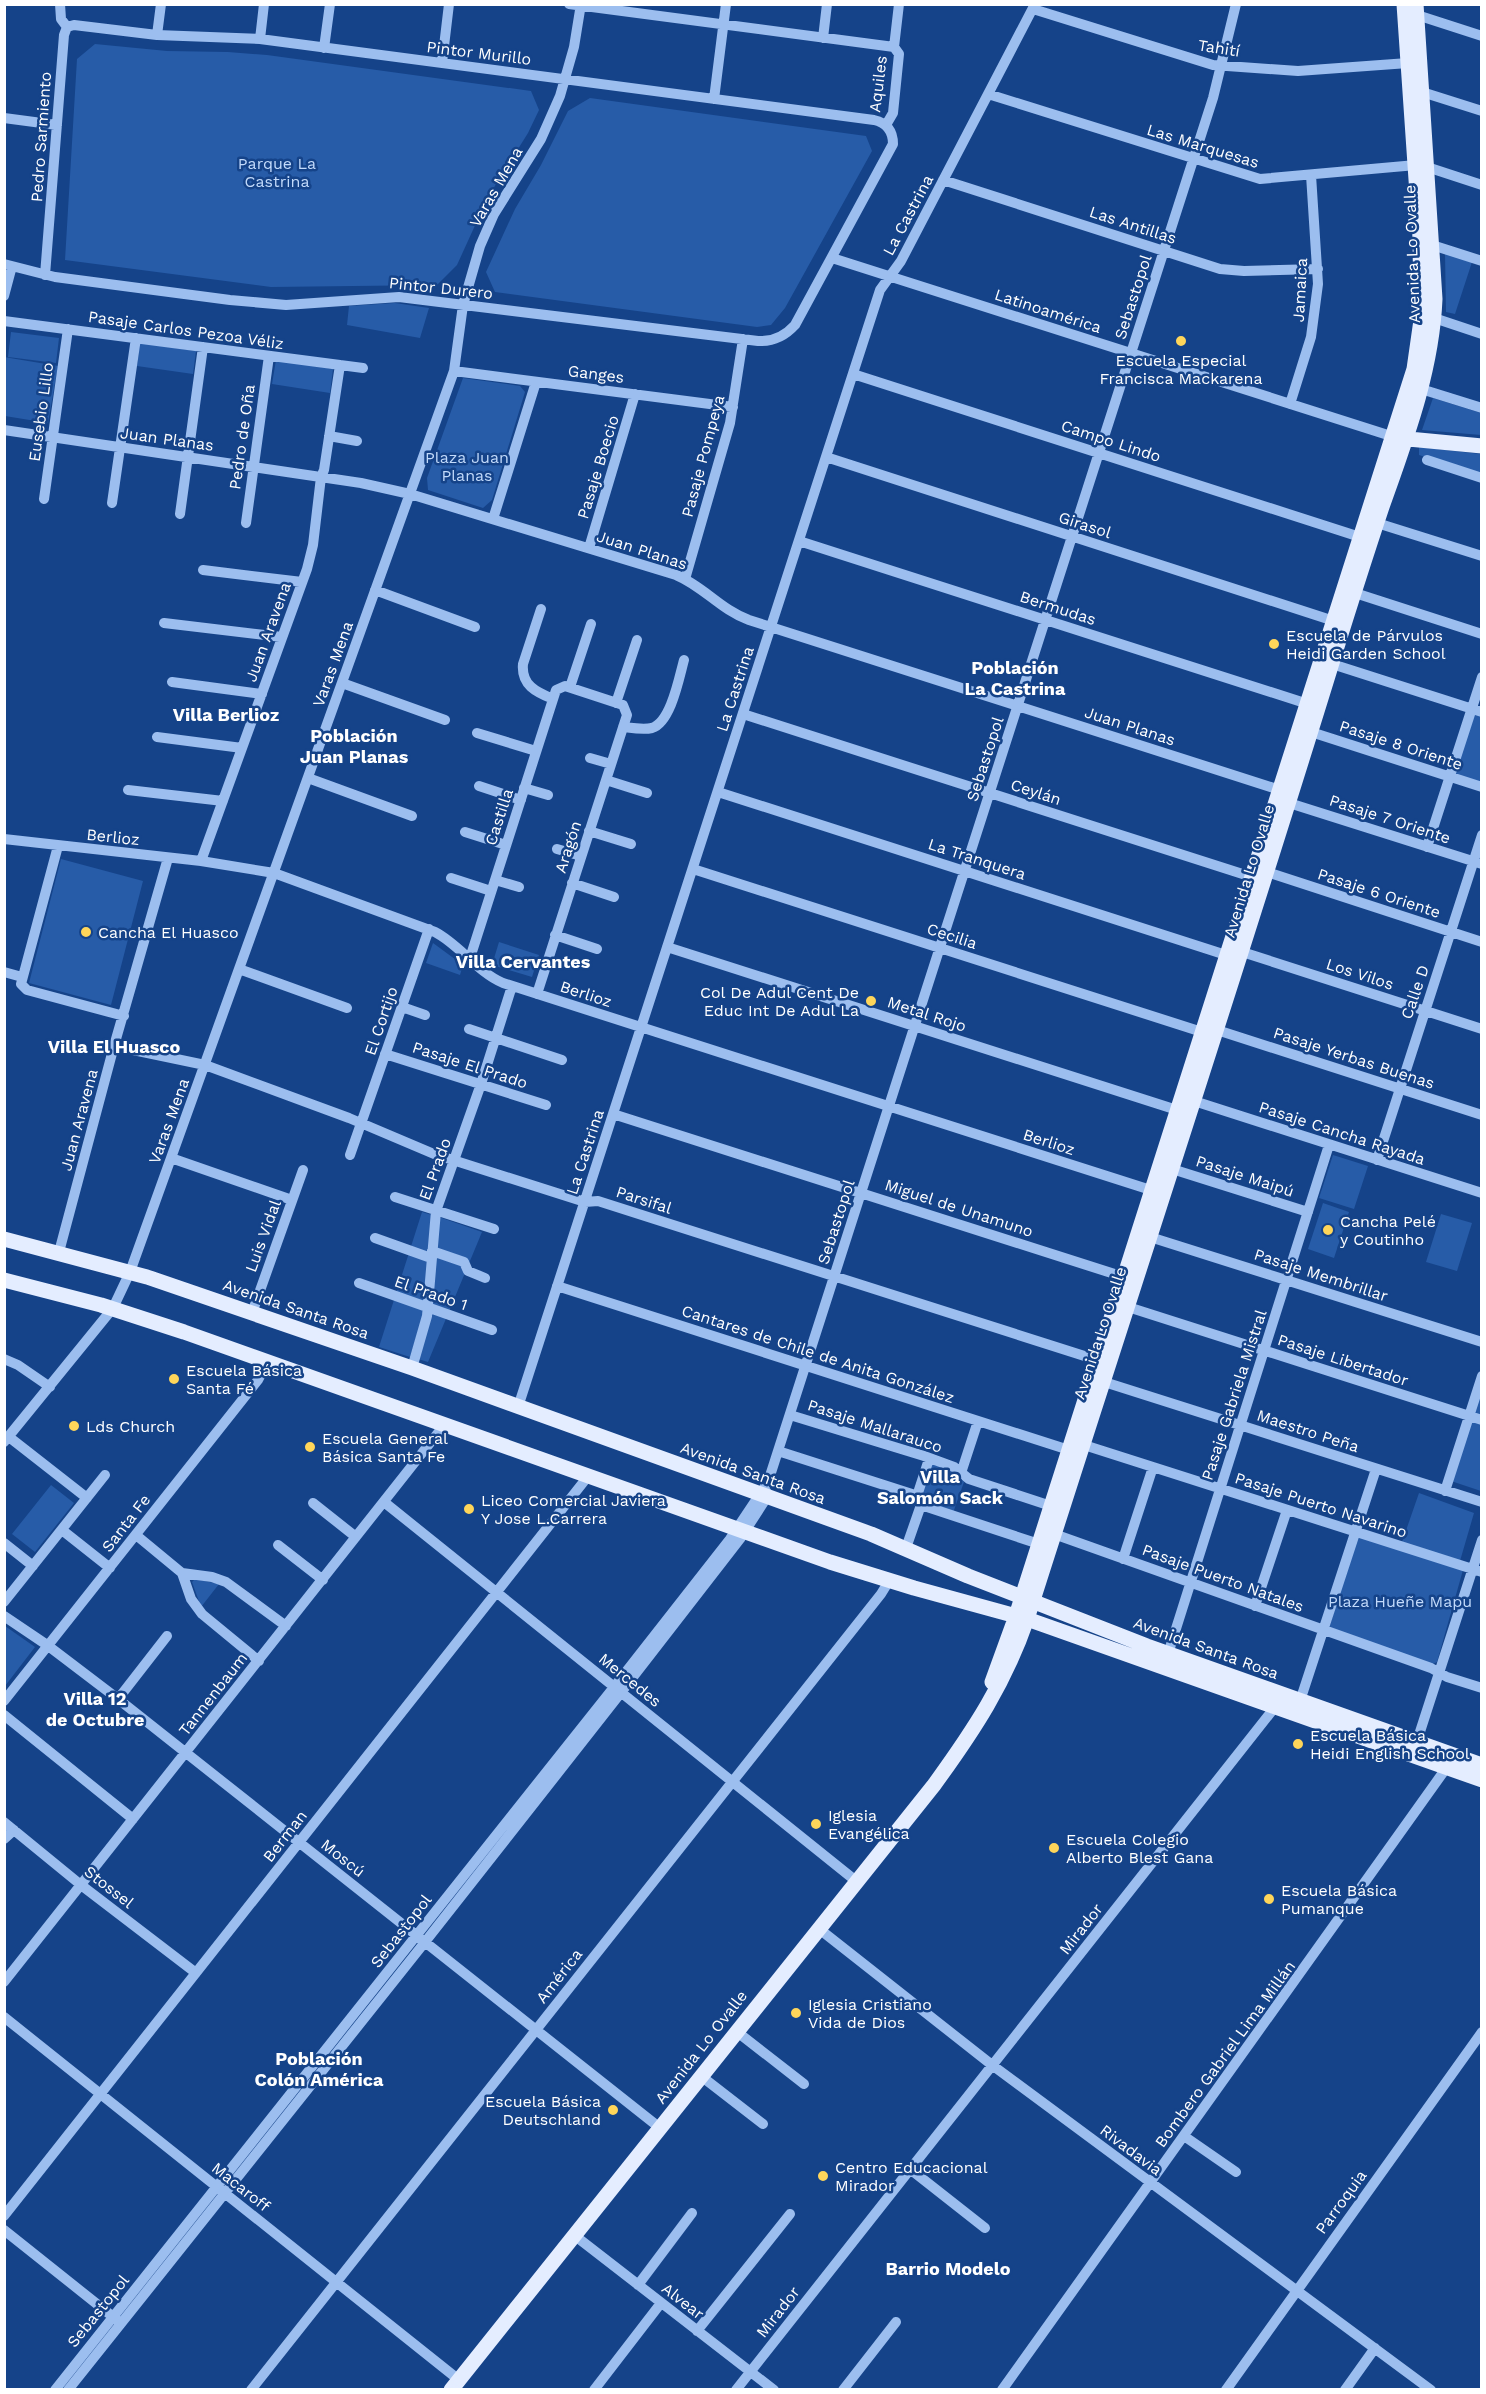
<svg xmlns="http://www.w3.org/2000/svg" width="1486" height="2394" viewBox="0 0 1486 2394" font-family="'Work Sans',sans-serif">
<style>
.green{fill:#275ca8}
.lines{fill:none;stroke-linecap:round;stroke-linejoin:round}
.minor{stroke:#9cbeef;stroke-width:10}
.major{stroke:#e4edff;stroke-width:15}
.poi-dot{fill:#ffd65a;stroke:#154389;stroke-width:2}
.labels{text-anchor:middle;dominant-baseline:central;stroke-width:5;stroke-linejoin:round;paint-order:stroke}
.street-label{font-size:16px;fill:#fff;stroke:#154389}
.park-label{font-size:16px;fill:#c2dafb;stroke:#154389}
.poi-label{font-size:16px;fill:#fff;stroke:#154389;text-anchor:start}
.neighbourhood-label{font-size:18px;font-weight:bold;fill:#fff;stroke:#154389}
</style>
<rect width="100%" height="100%" fill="#154389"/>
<path class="green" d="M95,44l72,7 61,1 39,3 264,36 8,19 -11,23 -40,64 -31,68 -20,20 -166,2 -206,-27 12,-201z
M590,98l276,38 6,15 -87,157 -14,17 -14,2 -262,-35 -9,-20 29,-63 26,-44 27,-54z
M1445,253l27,9 -17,52 -9,-2z
M395,303l34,5 -9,30 -73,-13 2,-19z
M11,332l48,6 -3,25 -48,-6z
M140,343l56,8 -3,23 -56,-8z
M4,357l54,9 -10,57 -43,-7z
M276,360l57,9 -3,24 -58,-9z
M463,378l57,8 5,6 -33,108 -9,8 -55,-18 -1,-12z
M1433,398l48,15v22l-59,-5z
M1419,447l62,7v21l-62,-20z
M1476,714l5,2v66l-24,-7 -3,-4 17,-55z
M61,859l82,22 -32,124 -82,-22z
M499,942l40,13 -7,22 -40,-12z
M433,943l30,22 -3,10 -34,-12z
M1333,1155l35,11 -14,43 -35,-11z
M1323,1203l26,9 -15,46 -26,-9z
M422,1212l10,3 -9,100 -13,42 -31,-10z
M1441,1214l31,9 -15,48 -31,-9z
M439,1217l43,15 -54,130 -10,-3z
M1481,1384v107l-30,-10z
M930,1463l24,9 10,10 -11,31 -30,-13 -4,-8z
M51,1485l23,18 -39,49 -23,-18z
M1419,1493l55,20 -14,48 -58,-19z
M1360,1536l103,34 -26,92 -6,3 -102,-36 27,-92z
M195,1579l24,5 -18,23 -9,-25z
M5,1626l30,21 -30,39z"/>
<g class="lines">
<path class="minor" d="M60,4l1,15 6,8
M569,4l325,43
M1033,9l180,56 85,6 110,-8
M1417,15l65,21
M157,35l4,-31
M823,38l4,-34
M260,39l4,-35
M324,48l6,-44
M442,63l7,-59
M1422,92l60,19
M988,94l272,85 156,-14
M714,99l12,-95
M4,118l53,7
M886,125l7,-12 6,-59 -5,-7 5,-43
M1427,167l55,18
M943,180l277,89 24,2 74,-2
M1432,245l50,16
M832,258l559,178
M4,264l51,13 175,23 56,5 113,-8 359,44c15,1 27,-5 37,-16l98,-181c0,-13 -6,-21 -19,-24l-614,-81 -103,-4 -83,-10 -7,2
M45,275l19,-240 3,-8
M4,296l8,-30
M1434,318l48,16
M4,321l359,47
M454,371l279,36
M853,374l507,163
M1421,389l61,19
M1290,404l21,-67 7,-53 -7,-109
M4,430l357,53 49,11 266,81c27,11 45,35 73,45l531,170
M329,436l28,5
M826,457l508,164
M1427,460l55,18
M44,499l24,-170
M112,503l24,-165
M180,514l23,-167
M493,519l43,-137
M246,523l23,-167
M1377,523l105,33
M799,541l509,163
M589,548l46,-154
M203,570l99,12
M685,579l45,-156 13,-84
M375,590l100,37
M1355,593l127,41
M541,609l-18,55c-2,21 13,28 30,35
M164,623l118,14
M1332,664l150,48
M172,682l90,12
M342,683l103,37
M570,687l21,-63
M616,703l21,-63
M743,714l509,163
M623,727c9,1 20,3 29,1 19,-6 27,-50 32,-68
M1311,732l171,55
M477,733l59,18
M157,737l85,11
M590,758l21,6
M308,778l104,38
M606,780l41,13
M479,786l42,14
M524,788l24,7
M128,790l95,11
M718,792l508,163
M1289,803l193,61
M589,831l42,13
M465,832l41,13
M4,839l197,22 73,12 161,59c25,13 42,40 68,51l654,209
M58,846l-37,138 6,6 97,26
M1427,847l55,-170
M557,849l24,7
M201,861l106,-292 6,-24 8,-68 3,-7 16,-105
M693,869l509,163
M1267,872l215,70
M451,878l40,13
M495,880l24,7
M572,883l42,14
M555,935l42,14
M667,947l510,163
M1236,950l246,79
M470,958l86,-268 9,-4 58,19 4,10 -90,279
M239,969l108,39
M4,972l18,5
M402,1007l23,8
M469,1029l93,31
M1217,1030l265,85
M114,1046l91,19 144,53 85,36 151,48 13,-1 499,159
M385,1054l161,51
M1194,1101l288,92
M613,1114l511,163
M350,1155l79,-226
M171,1158l121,42
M1377,1160l105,-325
M1172,1169l136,43
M395,1197l99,32
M1150,1237l332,105
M375,1238l56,20
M432,1251l32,11 4,9 17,7
M59,1252l55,-206 54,-188
M359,1283l133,47
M557,1286l512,164
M1128,1307l354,113
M252,1313l51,-143
M4,1359l14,6 32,22
M412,1368l15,-52 9,-105 45,-127 31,-98
M1098,1380l384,122
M518,1407l362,-1117 21,-29 134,-257
M790,1415l134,41 30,11 15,12 82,27
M9,1437l78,61
M4,1442l109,-134 17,-36 324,-901 9,-66 17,-59 14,-32 47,-75 19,-43 14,-49 7,-43
M1084,1445l398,127
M778,1451l134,43 9,11 118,39
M961,1473l17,-52
M1445,1491l37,-115
M916,1499l13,-40
M384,1502l472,379
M313,1503l43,34
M62,1530l48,38
M1054,1534l377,134 16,9 35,11
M136,1535l46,38 30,4 14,5 60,44
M4,1543l29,23
M278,1545l45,35
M906,1548l15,-43
M1123,1559l30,-92
M182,1573l9,26 11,15 57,47
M4,1602l101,-127
M1255,1606l32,-96
M4,1616l43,29 71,54 542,429
M1168,1654l161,-509
M118,1699l49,-63
M4,1701l254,-321 10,-19
M1300,1701l76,-232
M4,1715l129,104
M1422,1746l-5,-5 65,-201
M4,1822l77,63 115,88
M4,1839l10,-9
M818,1928l174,137 439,325
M4,1982l441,-558
M4,2017l455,363
M736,2031l68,53
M701,2076l62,48
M1184,2136l52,36
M910,2169l75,59
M4,2216l585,-741
M4,2230l113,90
M574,2235l200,155
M638,2285l54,-72
M697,2331l93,-117
M55,2390l559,-703 116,-148 38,-57 445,-1384 23,-94
M68,2390l357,-448 191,-243 124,-160 27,-42 -1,-6
M251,2390l630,-796 8,-13
M594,2390l67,-87
M736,2390l539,-683
M843,2390l53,-68
M1002,2390l445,-623 -4,-3
M1226,2390l256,-358
M1345,2390l30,-42"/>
<path class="major" d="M1398,438l84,8
M4,1239l143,38 265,91 459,166 97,42 179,70 335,119
M4,1280l97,25 83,27 646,230 84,26 113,31 455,161
M992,1682l24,-66 398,-1247 7,-49 -1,-82 -16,-234
M451,2390l483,-605c40,-55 71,-102 93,-166 100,-314 203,-626 300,-940 18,-58 36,-115 55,-172 24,-68 50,-136 53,-208l-19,-295"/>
</g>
<g class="poi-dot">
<circle cx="1181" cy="341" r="6"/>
<circle cx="1274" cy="644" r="6"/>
<circle cx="86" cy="932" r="6"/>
<circle cx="871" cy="1001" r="6"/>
<circle cx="1328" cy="1230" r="6"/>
<circle cx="174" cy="1379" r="6"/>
<circle cx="74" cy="1426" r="6"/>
<circle cx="310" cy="1447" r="6"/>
<circle cx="469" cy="1509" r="6"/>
<circle cx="1298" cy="1744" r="6"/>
<circle cx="816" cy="1824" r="6"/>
<circle cx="1054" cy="1848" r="6"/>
<circle cx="1269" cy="1899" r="6"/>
<circle cx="796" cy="2013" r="6"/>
<circle cx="613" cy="2110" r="6"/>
<circle cx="823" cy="2176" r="6"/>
</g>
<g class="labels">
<g class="street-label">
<text transform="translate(1219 48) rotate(9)">Tahití</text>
<text transform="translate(479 53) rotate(7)">Pintor Murillo</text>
<text transform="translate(878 84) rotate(-83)">Aquiles</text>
<text transform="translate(41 137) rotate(-86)">Pedro Sarmiento</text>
<text transform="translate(1203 146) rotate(17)">Las Marquesas</text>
<text transform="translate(496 187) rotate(-60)">Varas Mena</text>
<text transform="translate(908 215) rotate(-62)">La Castrina</text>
<text transform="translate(1133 225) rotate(18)">Las Antillas</text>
<text transform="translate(1412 254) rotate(-92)">Avenida Lo Ovalle</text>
<text transform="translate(441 288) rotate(6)">Pintor Durero</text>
<text transform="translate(1300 290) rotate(-87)">Jamaica</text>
<text transform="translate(1133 297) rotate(-72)">Sebastopol</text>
<text transform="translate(1048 311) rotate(18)">Latinoamérica</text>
<text transform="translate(186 330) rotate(8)">Pasaje Carlos Pezoa Véliz</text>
<text transform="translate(596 374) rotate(7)">Ganges</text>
<text transform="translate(41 412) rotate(-82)">Eusebio Lillo</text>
<text transform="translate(242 437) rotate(-82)">Pedro de Oña</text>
<text transform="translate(167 439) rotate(8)">Juan Planas</text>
<text transform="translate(1111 441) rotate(18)">Campo Lindo</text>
<text transform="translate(703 456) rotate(-75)">Pasaje Pompeya</text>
<text transform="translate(598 467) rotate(-73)">Pasaje Boecio</text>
<text transform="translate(1085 525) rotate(18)">Girasol</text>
<text transform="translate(642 550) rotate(18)">Juan Planas</text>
<text transform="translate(1058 608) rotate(18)">Bermudas</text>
<text transform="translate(268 632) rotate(-70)">Juan Aravena</text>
<text transform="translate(333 664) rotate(-70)">Varas Mena</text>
<text transform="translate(735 689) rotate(-72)">La Castrina</text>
<text transform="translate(1130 726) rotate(18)">Juan Planas</text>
<text transform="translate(1401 745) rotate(18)">Pasaje 8 Oriente</text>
<text transform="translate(985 759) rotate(-72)">Sebastopol</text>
<text transform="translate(1036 792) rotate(18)">Ceylán</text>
<text transform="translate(499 817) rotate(-72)">Castilla</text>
<text transform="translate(1390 819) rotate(18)">Pasaje 7 Oriente</text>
<text transform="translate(113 837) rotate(6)">Berlioz</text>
<text transform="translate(568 847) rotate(-72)">Aragón</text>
<text transform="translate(977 859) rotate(18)">La Tranquera</text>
<text transform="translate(1249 871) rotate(-73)">Avenida Lo Ovalle</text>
<text transform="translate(1379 893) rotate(18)">Pasaje 6 Oriente</text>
<text transform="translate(952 936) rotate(18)">Cecilia</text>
<text transform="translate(1360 974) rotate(18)">Los Vilos</text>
<text transform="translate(1415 992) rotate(-71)">Calle D</text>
<text transform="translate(586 994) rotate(18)">Berlioz</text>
<text transform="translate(927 1014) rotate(18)">Metal Rojo</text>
<text transform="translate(381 1021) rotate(-71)">El Cortijo</text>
<text transform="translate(1354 1058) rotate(18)">Pasaje Yerbas Buenas</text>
<text transform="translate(470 1065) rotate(18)">Pasaje El Prado</text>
<text transform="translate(79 1120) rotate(-75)">Juan Aravena</text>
<text transform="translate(169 1121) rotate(-70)">Varas Mena</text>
<text transform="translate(1342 1133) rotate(18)">Pasaje Cancha Rayada</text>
<text transform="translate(1049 1142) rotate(18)">Berlioz</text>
<text transform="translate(585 1152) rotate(-72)">La Castrina</text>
<text transform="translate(435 1169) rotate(-70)">El Prado</text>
<text transform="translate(1245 1176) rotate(18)">Pasaje Maipú</text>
<text transform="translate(644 1200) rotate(18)">Parsifal</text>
<text transform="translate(959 1208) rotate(18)">Miguel de Unamuno</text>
<text transform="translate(836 1222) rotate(-72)">Sebastopol</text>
<text transform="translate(263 1236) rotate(-70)">Luis Vidal</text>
<text transform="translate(1321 1275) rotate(18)">Pasaje Membrillar</text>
<text transform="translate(431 1293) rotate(19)">El Prado 1</text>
<text transform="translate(296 1309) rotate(19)">Avenida Santa Rosa</text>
<text transform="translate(1100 1333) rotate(-72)">Avenida Lo Ovalle</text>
<text transform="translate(818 1354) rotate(18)">Cantares de Chile de Anita González</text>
<text transform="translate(1343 1360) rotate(18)">Pasaje Libertador</text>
<text transform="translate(1234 1395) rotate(-72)">Pasaje Gabriela Mistral</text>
<text transform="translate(875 1426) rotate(18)">Pasaje Mallarauco</text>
<text transform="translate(1308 1431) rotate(18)">Maestro Peña</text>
<text transform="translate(753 1473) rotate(20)">Avenida Santa Rosa</text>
<text transform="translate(1321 1505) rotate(18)">Pasaje Puerto Navarino</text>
<text transform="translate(126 1523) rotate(-52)">Santa Fe</text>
<text transform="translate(1223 1578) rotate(20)">Pasaje Puerto Natales</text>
<text transform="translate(1206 1648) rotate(20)">Avenida Santa Rosa</text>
<text transform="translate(630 1680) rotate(39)">Mercedes</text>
<text transform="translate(213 1694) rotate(-52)">Tannenbaum</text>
<text transform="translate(285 1836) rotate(-52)">Berman</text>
<text transform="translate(343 1858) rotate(38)">Moscú</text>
<text transform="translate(109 1887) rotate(38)">Stossel</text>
<text transform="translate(1081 1929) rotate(-52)">Mirador</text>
<text transform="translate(401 1931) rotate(-52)">Sebastopol</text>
<text transform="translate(559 1976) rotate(-52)">América</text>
<text transform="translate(701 2047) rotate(-52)">Avenida Lo Ovalle</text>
<text transform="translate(1225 2054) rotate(-54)">Bombero Gabriel Lima Millán</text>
<text transform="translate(1131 2150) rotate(37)">Rivadavia</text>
<text transform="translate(241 2187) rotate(38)">Macaroff</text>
<text transform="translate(1341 2202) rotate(-54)">Parroquia</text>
<text transform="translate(683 2301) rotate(38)">Alvear</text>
<text transform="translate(98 2311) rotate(-51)">Sebastopol</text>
<text transform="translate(778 2312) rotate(-52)">Mirador</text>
</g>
<g class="park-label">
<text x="277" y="163">Parque La<tspan x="277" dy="18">Castrina</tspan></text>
<text x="467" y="457">Plaza Juan<tspan x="467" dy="18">Planas</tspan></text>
<text x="1400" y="1601">Plaza Hueñe Mapu</text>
</g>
<g class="poi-label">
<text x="1181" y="360" text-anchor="middle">Escuela Especial<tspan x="1181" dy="18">Francisca Mackarena</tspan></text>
<text x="1286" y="635">Escuela de Párvulos<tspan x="1286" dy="18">Heidi Garden School</tspan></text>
<text x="98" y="932">Cancha El Huasco</text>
<text x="859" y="992" text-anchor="end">Col De Adul Cent De<tspan x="859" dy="18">Educ Int De Adul La</tspan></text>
<text x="1340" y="1221">Cancha Pelé<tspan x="1340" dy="18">y Coutinho</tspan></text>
<text x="186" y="1370">Escuela Básica<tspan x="186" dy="18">Santa Fé</tspan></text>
<text x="86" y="1426">Lds Church</text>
<text x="322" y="1438">Escuela General<tspan x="322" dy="18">Básica Santa Fe</tspan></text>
<text x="481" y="1500">Liceo Comercial Javiera<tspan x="481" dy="18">Y Jose L.Carrera</tspan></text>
<text x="1310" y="1735">Escuela Básica<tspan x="1310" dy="18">Heidi English School</tspan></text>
<text x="828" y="1815">Iglesia<tspan x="828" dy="18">Evangélica</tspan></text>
<text x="1066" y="1839">Escuela Colegio<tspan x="1066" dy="18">Alberto Blest Gana</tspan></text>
<text x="1281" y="1890">Escuela Básica<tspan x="1281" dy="18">Pumanque</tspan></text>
<text x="808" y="2004">Iglesia Cristiano<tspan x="808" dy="18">Vida de Dios</tspan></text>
<text x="601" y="2101" text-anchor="end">Escuela Básica<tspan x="601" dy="18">Deutschland</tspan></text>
<text x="835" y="2167">Centro Educacional<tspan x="835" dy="18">Mirador</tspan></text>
</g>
<g class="neighbourhood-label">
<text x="1015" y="667">Población<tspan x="1015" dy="21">La Castrina</tspan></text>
<text x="226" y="714">Villa Berlioz</text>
<text x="354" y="735">Población<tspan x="354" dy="21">Juan Planas</tspan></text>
<text x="523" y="961">Villa Cervantes</text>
<text x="114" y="1046">Villa El Huasco</text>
<text x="940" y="1476">Villa<tspan x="940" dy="21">Salomón Sack</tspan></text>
<text x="95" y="1698">Villa 12<tspan x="95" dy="21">de Octubre</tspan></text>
<text x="319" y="2058">Población<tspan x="319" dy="21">Colón América</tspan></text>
<text x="948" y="2268">Barrio Modelo</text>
</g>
</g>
<rect width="1486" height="2394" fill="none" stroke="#ffffff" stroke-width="12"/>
</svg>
